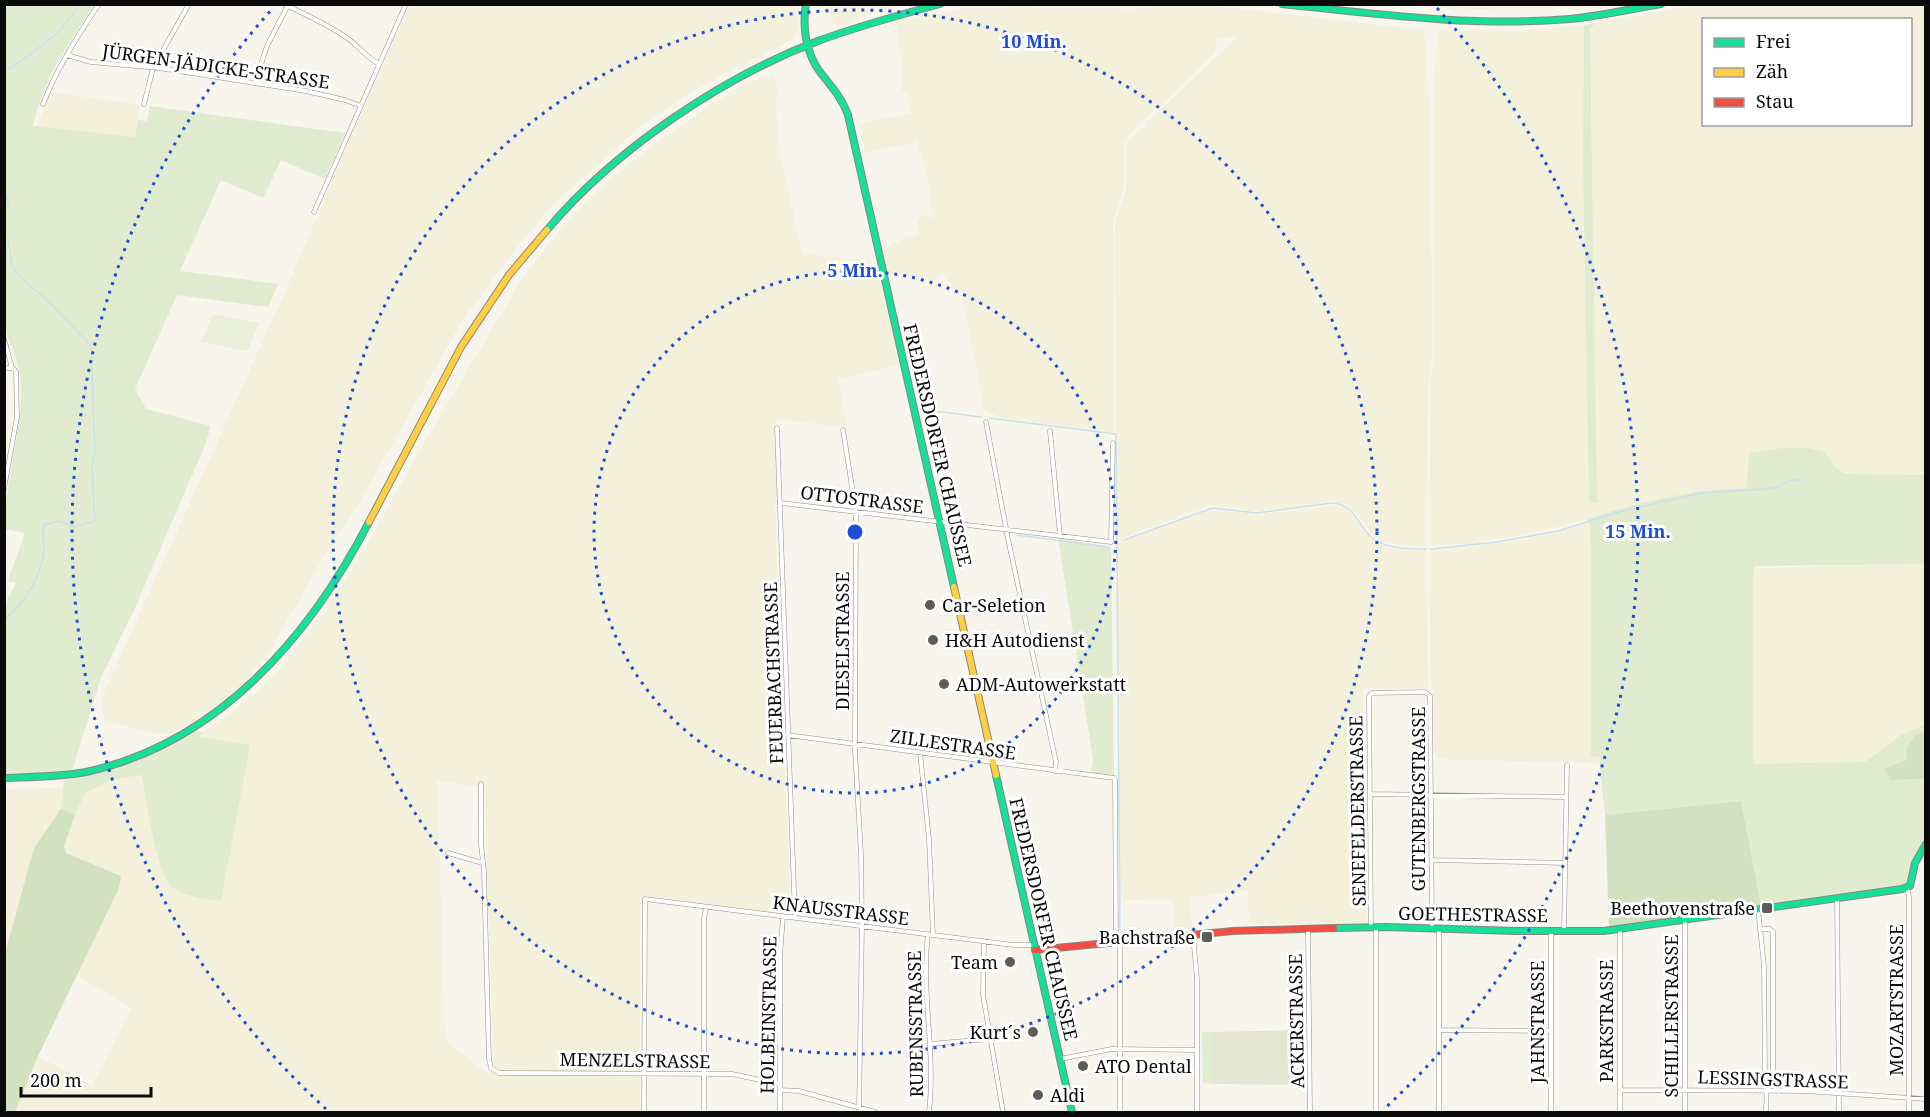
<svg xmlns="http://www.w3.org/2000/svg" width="1930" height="1117" viewBox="0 0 1930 1117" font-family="'Noto Serif',serif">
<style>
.farmland{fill:#f3f0db;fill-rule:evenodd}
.green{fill:#e1ebd0}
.forest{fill:#d2e1bf}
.cemetery{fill:#e3e6d3}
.pitch{fill:#eaefd9}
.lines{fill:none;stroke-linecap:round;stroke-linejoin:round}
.stream{stroke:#c8e1ed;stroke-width:1.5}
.street-casing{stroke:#91908c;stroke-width:5}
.fast-casing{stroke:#888683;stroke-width:8}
.slow-casing{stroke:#888683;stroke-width:8}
.jam-casing{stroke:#888683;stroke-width:8}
.street{stroke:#fefefc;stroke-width:4}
.fast{stroke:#16e098;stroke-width:6}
.slow{stroke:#ffcf43;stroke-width:6}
.jam{stroke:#f24e42;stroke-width:6}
.ring{fill:none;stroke:#1d4ed8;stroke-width:3;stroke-dasharray:3 6}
.poi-dot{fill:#5d5c59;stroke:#fff;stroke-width:2}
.labels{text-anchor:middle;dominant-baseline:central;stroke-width:6;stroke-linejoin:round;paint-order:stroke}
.street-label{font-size:18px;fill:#0a0a0a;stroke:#fff}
.poi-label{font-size:18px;fill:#0a0a0a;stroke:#fff;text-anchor:start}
.centre{fill:#1d4ed8;stroke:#fff;stroke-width:3}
.ring-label{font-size:18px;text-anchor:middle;font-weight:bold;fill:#1d4ed8;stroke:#fff;stroke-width:6;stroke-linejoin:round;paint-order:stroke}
</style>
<rect width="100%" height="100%" fill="#f8f5ed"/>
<path class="farmland" d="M1200,4l224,26 5,74 3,194v57l-4,31 -2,161 -21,-1 -22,-5 -9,-5 -16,-21 -11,-11 -16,-3 -38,7 -44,3 -37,-6 -95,35 -2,-318 11,-32v-44l3,-7 13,-10 5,-2v-5l90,-84 -6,-1 -14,2 -2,13 -5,6 -26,26 -43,38 -17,19v46l-11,35 1,210 -108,-13 -19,-7 -3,-4 -18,-94 -5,-19 -19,-21 -6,6 -49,-7 -4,-23 25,-14 9,-1 2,-2 -1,-11 1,-4 5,-2 8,2 -2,-33 -13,-45 -3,2 -49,11 -6,-29 48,-10 4,2 -3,-18 2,-6 -8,-1v-23l-6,-46 68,-14 49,-2 120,3 26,-4z
M1583,4v3l-103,2 -42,-1 -1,-3z
M410,5h388l-1,26 -3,8 -101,52 -53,36 -89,79 -40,49 -49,66 -106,187 -29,43 -59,103 -29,34 -19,15 -29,21 -23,10 -22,-2 -41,-12 -4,-16 3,-11 178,-394 68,-160z
M829,5l66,-1v1l-58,22 -4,-5z
M1693,5h232v470l-80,-1 -8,-5 -9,-14 -80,9 1,22 -2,2 -45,3 -169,42 -59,10 -44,3v-158l5,-35 -2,-252 5,-69 5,-2 79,1 62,-6 -1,139 6,339h7l-5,-477 4,-3zM1704,20h206v104h-206z
M772,74l5,11 -1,25 4,45 22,98 74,10 23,102 -61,14 8,48 -71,-8 3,81h-3l5,169 11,232 -4,6 -10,6 -137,-18v217h-625l23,-56 54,30 39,-78 -54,-33 42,-87 2,-12 -55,-23 -2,-7 11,-31 10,-22 26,-13 30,-5 6,34 103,-64 -51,-8 4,-5 31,-21 42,-37 48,-62 46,-72 39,-71 110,-185 24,-34 50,-55 39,-34 75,-54 36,-22zM437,781l47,6 10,281 -6,6 -43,-34z
M50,92l90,13 -5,32 -98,-10z
M1335,505l13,5 21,27 11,7 15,5 31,1 2,138 -65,1 4,234 -118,1 -1,-34 -58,7 2,31 -17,2 -3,-31 -47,1 -3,-2 -2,-10 -3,-345 93,-33 52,4z
M1585,524h3l2,3 8,236 -159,-4 -6,-7v-59l-3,-19v-124l89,-9z
M1925,564v161l-24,10 -36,27 -112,3 1,-197z
M63,788l-2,21 -27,39 -29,105v-164z"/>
<path class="green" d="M5,4l89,1c-25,37 -51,76 -61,121l102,11 3,-17 9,1 3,-15 195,27 -20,46 -44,-19 -18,38 -42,-18 -41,91 98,13 -10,23 -91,-12 -42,94 11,20 65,17 -6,19 -71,165 -33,68 -29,93 -42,3 -26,-1 1,-168 11,-22 -8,-2 17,-48 -21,-4c0,-51 22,-101 16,-153 -2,-16 -10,-33 -16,-48z
M1595,23l-5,6 7,474h-8l-6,-339 1,-139z
M1783,448h25l17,4 12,17 8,5 80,1v89l-169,2 -2,2 -1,195v1l112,-2 36,-27 24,-10v6l-8,3 -10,26 -23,8 6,12 35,-1v70l-9,6 -8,30 -147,20 -20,-104 -136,14 -6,-58 -8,-1 -1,-229 -3,-8c53,-17 105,-30 160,-31l2,-35z
M1058,538l53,9 3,228 -23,-2 2,-14z
M195,732h8l-4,5 51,8 -29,156c-18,-2 -34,-4 -49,-14 -15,-11 -26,-91 -31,-112l-30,5 -26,13 -10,22 -14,-6 3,-29c47,-9 89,-23 131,-48z
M1202,1032h12v52l-11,-1z"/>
<path class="forest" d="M1925,731v48l-35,1 -6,-12 23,-8 -1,-12 11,-14z
M1741,801l20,104 -152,22 -4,-112z
M61,809l14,6 -11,31 2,7 55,23 -2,12 -81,168 -23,56h-10v-159l29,-105z"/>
<path class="cemetery" d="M1306,1030l1,55 -93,-1v-52z"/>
<path class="pitch" d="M213,314l46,9 -12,28 -46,-9z"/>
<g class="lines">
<path class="stream" d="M4,70l7,-2c26,-19 53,-35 68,-64
M4,194l4,4v7l-4,6
M4,224l2,7
M927,410l54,7
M989,418l127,16 4,500
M1017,535l91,12
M1124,540l88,-32 45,5 75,-10c22,1 25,20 38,33 14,13 38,13 56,13
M1431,549l66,-7 61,-11 64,-20 79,-18 64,-4 13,-2 13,-7h12
M4,620c21,-17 38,-44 40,-71 0,-8 -2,-16 0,-24l15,-4 16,6 20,-6 -3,-53 3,-17 -4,-105 -38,-40 -37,-33 -4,-9 -4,-25"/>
<g class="street-casing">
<path id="street" d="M284,4c22,11 46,21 66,36 10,8 18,19 29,24
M67,55l24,7 68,6 147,23 39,9 16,6
M255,83l12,-37 21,-41
M43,104c14,-36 34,-68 56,-100
M144,104l9,-36 36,-64
M314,212l92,-208
M4,339l8,29
M4,367l10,2 2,3 1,45 -13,72
M986,422l22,117 48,223 -1,9
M777,428l18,489
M843,430l13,82 -1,239 6,103 1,71 -3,187
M1050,431l10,105
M781,503l330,39 2,-99
M787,735l327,43 1,2 1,162
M920,753l9,86 4,96
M481,784v60l3,27 5,188 2,9 8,5 233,1 48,10
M1370,794l196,3
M448,853l31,9 3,-1
M1432,860l133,3
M1907,888l2,9v215
M1837,898l2,214
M1758,909l6,57 1,109 2,4 -1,33
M1371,927l-2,-231 3,-3 53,-1 5,4 2,232
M1376,927v185
M1308,929l2,183
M1620,929v183
M1761,929h9l3,3v141l-6,6
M1551,931v181
M1564,931l3,-166
M928,934c-7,60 8,119 1,178
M1193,935l4,44v133
M984,941l-1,54 20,117
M1120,941v171
M1439,1030l112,1
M930,1044l59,-5
M1060,1059l52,-10 85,1
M780,1090l19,1 76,21
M1620,1090l184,1 122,8
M644,1112l1,-213 368,46h21
M704,1112v-193l2,-12
M780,1112v-156l3,-39
M1439,1112v-184
M1685,1112v-192"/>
</g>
<g class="fast-casing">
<path id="fast" d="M806,4c-4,23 0,49 14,68 11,14 22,26 28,43l106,472
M1282,4c95,10 192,23 288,15 31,-3 61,-10 91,-15
M547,230c66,-79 175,-153 271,-189 40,-15 81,-26 122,-37
M996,775l76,337
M4,778c27,-1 55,-1 82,-6 132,-29 223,-134 283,-250
M1334,928l52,-1 129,4h89l298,-42 8,-3 5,-23 11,-19"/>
</g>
<g class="slow-casing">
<path id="slow" d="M369,522l92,-175 48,-72 38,-45
M954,587l42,188"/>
</g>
<g class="jam-casing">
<path id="jam" d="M1035,950l198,-19 101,-3"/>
</g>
<use href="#street" class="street"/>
<use href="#fast" class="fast"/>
<use href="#slow" class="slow"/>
<use href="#jam" class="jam"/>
</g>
<g class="ring">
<circle cx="855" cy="532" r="261"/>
<circle cx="855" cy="532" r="522"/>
<path d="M326 1109A783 783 0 0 1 273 8M1437 8A783 783 0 0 1 1384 1109"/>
</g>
<g class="poi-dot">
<circle cx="930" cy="605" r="6"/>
<circle cx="933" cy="640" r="6"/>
<circle cx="944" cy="684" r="6"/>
<rect x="1761" y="902" width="12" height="12" rx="3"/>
<rect x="1201" y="931" width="12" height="12" rx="3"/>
<circle cx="1010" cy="962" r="6"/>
<circle cx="1033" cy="1032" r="6"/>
<circle cx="1083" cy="1066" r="6"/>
<circle cx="1038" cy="1095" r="6"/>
</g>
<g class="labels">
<g class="street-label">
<text transform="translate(216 66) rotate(8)">JÜRGEN-JÄDICKE-STRASSE</text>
<text transform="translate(938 445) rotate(77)">FREDERSDORFER CHAUSSEE</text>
<text transform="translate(862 499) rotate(7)">OTTOSTRASSE</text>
<text transform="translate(842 641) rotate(-90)">DIESELSTRASSE</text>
<text transform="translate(773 673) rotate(-92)">FEUERBACHSTRASSE</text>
<text transform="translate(953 744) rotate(8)">ZILLESTRASSE</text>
<text transform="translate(1418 799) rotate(-90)">GUTENBERGSTRASSE</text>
<text transform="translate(1357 811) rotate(-91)">SENEFELDERSTRASSE</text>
<text transform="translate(841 910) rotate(7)">KNAUSSTRASSE</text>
<text transform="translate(1473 914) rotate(1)">GOETHESTRASSE</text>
<text transform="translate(1044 919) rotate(77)">FREDERSDORFER CHAUSSEE</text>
<text transform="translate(1896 1000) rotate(-90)">MOZARTSTRASSE</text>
<text transform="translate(768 1015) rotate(-89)">HOLBEINSTRASSE</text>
<text transform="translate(1671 1016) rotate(-90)">SCHILLERSTRASSE</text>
<text transform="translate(1296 1021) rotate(-91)">ACKERSTRASSE</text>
<text transform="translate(1606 1021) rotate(-90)">PARKSTRASSE</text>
<text transform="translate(1537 1022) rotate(-90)">JAHNSTRASSE</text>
<text transform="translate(915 1024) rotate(-91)">RUBENSSTRASSE</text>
<text transform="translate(635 1060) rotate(1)">MENZELSTRASSE</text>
<text transform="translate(1773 1079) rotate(2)">LESSINGSTRASSE</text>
</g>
<g class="poi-label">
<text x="942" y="605">Car-Seletion</text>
<text x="945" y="640">H&amp;H Autodienst</text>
<text x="956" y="684">ADM-Autowerkstatt</text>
<text x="1755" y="908" text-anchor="end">Beethovenstraße</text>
<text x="1195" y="937" text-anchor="end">Bachstraße</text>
<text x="998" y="962" text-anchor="end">Team</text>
<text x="1021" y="1032" text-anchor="end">Kurt´s</text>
<text x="1095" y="1066">ATO Dental</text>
<text x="1050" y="1095">Aldi</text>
</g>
</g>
<circle cx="855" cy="532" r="9" class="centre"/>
<g class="ring-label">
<text x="1034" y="48">10 Min.</text>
<text x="855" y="277">5 Min.</text>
<text x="1638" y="538">15 Min.</text>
</g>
<rect width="1930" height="1117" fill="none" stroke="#0a0a0a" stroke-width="12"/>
<rect x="1702" y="18" width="210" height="108" fill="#ffffff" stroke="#9d9d9d" stroke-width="1.5"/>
<rect x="1714" y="38" width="30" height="9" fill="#16e098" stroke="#9d9d9d" stroke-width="1.5"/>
<text x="1756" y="48" font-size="18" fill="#0a0a0a">Frei</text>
<rect x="1714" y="68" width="30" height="9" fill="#ffcf43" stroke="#9d9d9d" stroke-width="1.5"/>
<text x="1756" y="78" font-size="18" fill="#0a0a0a">Zäh</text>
<rect x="1714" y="98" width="30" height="9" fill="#f24e42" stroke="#9d9d9d" stroke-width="1.5"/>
<text x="1756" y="108" font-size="18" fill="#0a0a0a">Stau</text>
<path d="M21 1087v9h130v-9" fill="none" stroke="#0a0a0a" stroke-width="3"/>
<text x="30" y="1087" font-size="18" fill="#0a0a0a" stroke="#ffffff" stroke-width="4.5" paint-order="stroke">200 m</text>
</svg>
